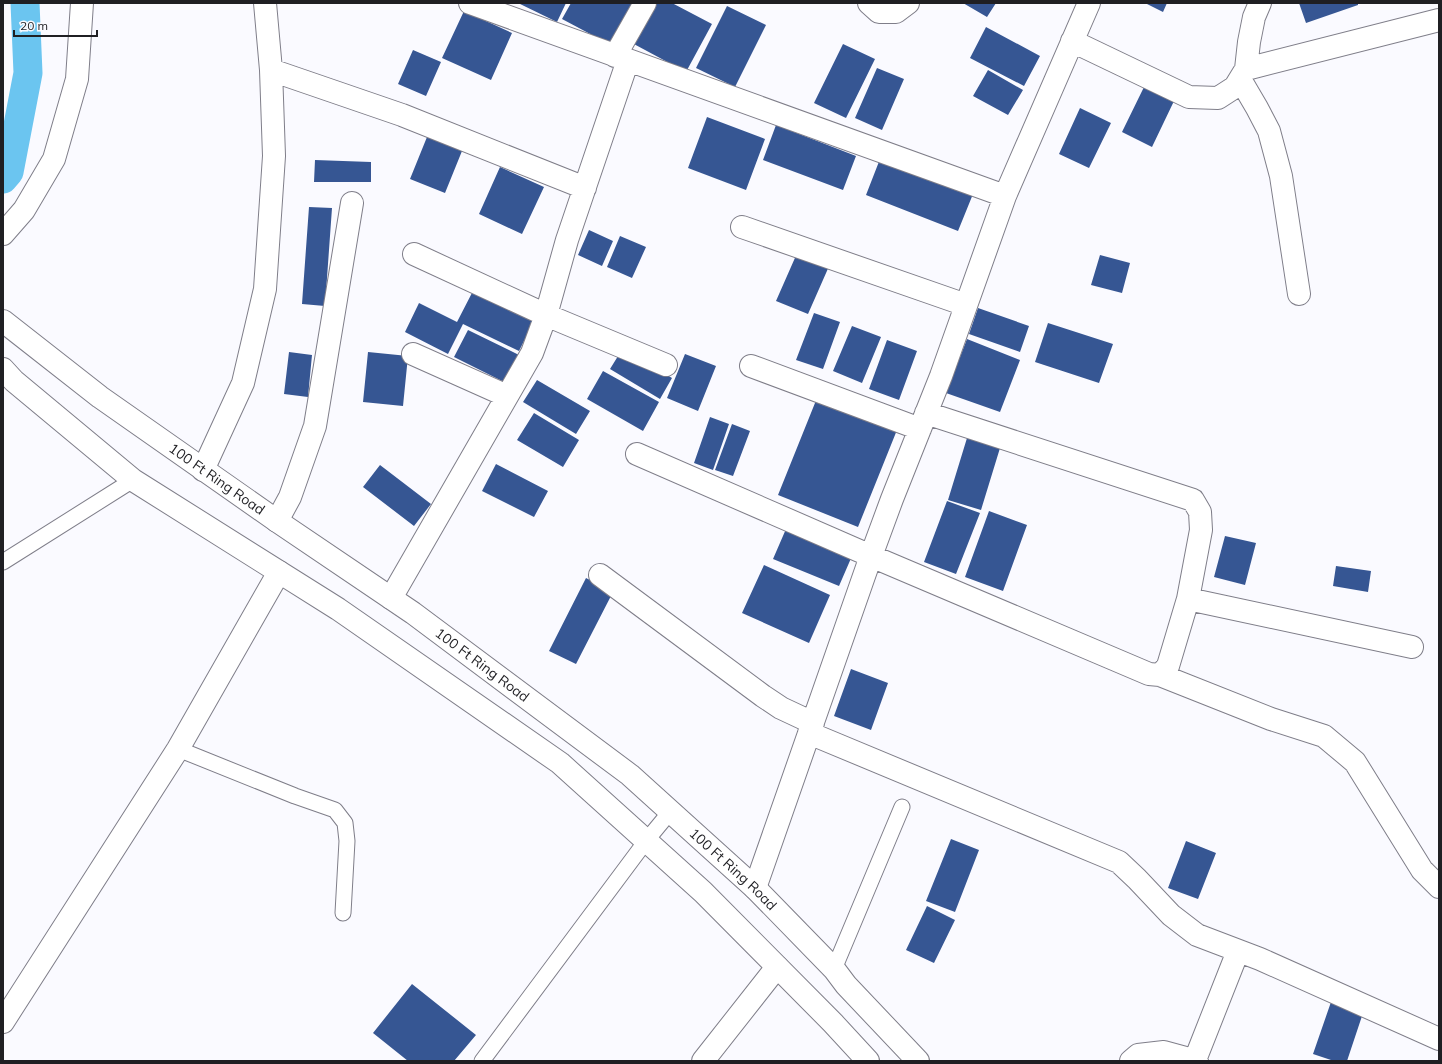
<svg xmlns="http://www.w3.org/2000/svg" width="1442" height="1064" viewBox="0 0 1442 1064" font-family="Mulish,sans-serif">
<style>
.lines{fill:none;stroke-linecap:round;stroke-linejoin:round}
.canal{stroke:#6bc5f0;stroke-width:29}
.building{fill:#365693}
.lane-casing{stroke:#7f7e89;stroke-width:17}
.street-casing{stroke:#7f7e89;stroke-width:24}
.primary-casing{stroke:#7f7e89;stroke-width:24}
.lane{stroke:#fff;stroke-width:15}
.street{stroke:#fff;stroke-width:22}
.primary{stroke:#fff;stroke-width:22}
.labels{text-anchor:middle;dominant-baseline:central;stroke-width:4;stroke-linejoin:round;paint-order:stroke}
.street-label{font-size:14px;fill:#1f1f23;stroke:#fafaff}
</style>
<rect width="100%" height="100%" fill="#fafaff"/>
<g class="lines">
<path class="canal" d="M3,179l6,-7 19,-99 -3,-70"/>
</g>
<path class="building" d="M518,3h48l-9,19z
M571,3h62l-22,42 -49,-26z
M653,3h19l40,21 -26,48 -54,-29z
M963,3h33l-9,14z
M1145,3h22l-4,9z
M1299,3h59v2l-52,18z
M727,6l39,19 -31,62 -39,-19z
M464,11l48,22 -21,47 -49,-22z
M986,27l54,29 -16,30 -54,-28z
M843,44l32,15 -29,59 -32,-15z
M413,50l28,12 -15,34 -28,-12z
M877,68l27,11 -22,51 -27,-12z
M988,70l35,20 -15,25 -35,-19z
M1144,87l30,14 -22,46 -30,-15z
M1080,108l31,15 -22,45 -30,-14z
M707,117l58,22 -19,51 -58,-22z
M776,125l80,31 -13,34 -80,-30z
M427,137l35,14 -17,42 -35,-14z
M880,159l93,35 -15,37 -92,-36z
M315,160l56,2v20h-57z
M500,167l44,20 -22,47 -43,-20z
M309,207l23,1 -7,98 -23,-2z
M589,230l24,11 -11,25 -24,-11z
M620,236l26,11 -14,31 -25,-11z
M798,251l32,13 -22,50 -32,-13z
M1100,255l30,8 -8,30 -31,-8z
M474,289l61,30 -16,32 -56,-27 -15,30 -43,-22 14,-29 38,19z
M978,308l51,18 -9,26 -51,-18z
M814,313l26,9 -17,47 -27,-9z
M1048,323l65,21 -14,39 -64,-21z
M852,326l29,11 -19,46 -29,-12z
M468,330l51,25 -13,28 -52,-26z
M967,339l53,21 -20,52 -54,-19z
M887,340l30,11 -18,49 -30,-11z
M623,348l49,30 -12,21 -50,-30z
M289,352l23,3 -4,42 -24,-3z
M368,352l40,4 -5,50 -40,-4z
M685,354l31,12 -18,45 -31,-13z
M603,371l56,31 -16,29 -56,-32z
M537,380l53,31 -14,23 -53,-32z
M817,398l80,32 -39,97 -80,-32z
M534,413l45,27 -16,27 -46,-27z
M710,417l19,7 -16,46 -19,-7z
M732,424l18,7 -17,45 -18,-6z
M967,438l33,10 -19,62 -33,-10z
M496,464l52,27 -14,26 -52,-26z
M380,465l51,39 -17,22 -51,-39z
M947,501l33,12 -24,61 -32,-12z
M989,511l38,14 -24,66 -38,-14z
M786,529l66,27 -13,30 -66,-27z
M1225,536l31,7 -11,42 -31,-8z
M764,565l66,30 -21,48 -67,-30z
M1336,566l35,5 -3,21 -35,-6z
M586,578l27,14 -37,72 -27,-13z
M851,669l37,14 -17,47 -37,-14z
M951,839l28,11 -24,62 -29,-11z
M1186,841l30,12 -18,46 -30,-11z
M927,906l28,14 -21,43 -28,-13z
M412,984l64,51 -22,26h-46l-35,-28z
M1331,1002l32,11 -16,48h-13l-21,-7z"/>
<g class="lines">
<g class="lane-casing">
<path id="lane" d="M3,562l130,-82
M178,749l117,47 40,14 10,13 2,18 -4,72
M834,969l68,-162
M482,1061l164,-220 24,-29"/>
</g>
<g class="street-casing">
<path id="street" d="M470,3l535,193
M869,3l10,9h17l12,-9
M1072,41l117,56 29,1 17,-11 11,-18 3,-27 5,-25 6,-14
M615,56l30,-53
M1246,69l193,-49
M271,70l131,45 183,73
M1240,79l17,29 12,23 12,45 18,118
M742,227l224,78
M3,234l21,-24 30,-51 23,-80 5,-76
M414,254l132,61 120,50
M413,354l94,42
M751,366l169,63
M926,413l267,87 7,12 1,18 -13,69
M637,454l234,102 278,118 11,1 8,-9 20,-67 224,48
M203,470l40,-87 22,-94 9,-133 -3,-86 -6,-67
M277,521l13,-24 25,-71 37,-223
M600,575l163,121 18,12 32,15
M391,598l141,-245 14,-38 21,-75 61,-180
M1160,675l111,44 53,17 31,26 67,108 17,17
M809,733l310,129 18,17 34,36 26,20 63,24 179,80
M755,888l116,-332 21,-57 49,-123 64,-180 84,-193
M3,1022l175,-273 101,-177
M1195,1060l43,-109
M703,1061l74,-94
M1131,1061l7,-6 26,-3 33,9"/>
</g>
<g class="primary-casing">
<g id="primary">
<path id="s1" d="M3,321l97,76 177,124 136,92 217,162 125,113 79,81 12,16 72,76"/>
<path d="M3,369l11,12 119,99 205,129 222,154 143,129 130,131 35,38"/>
</g>
</g>
<use href="#lane" class="lane"/>
<use href="#street" class="street"/>
<use href="#primary" class="primary"/>
</g>
<g class="labels">
<g class="street-label">
<text stroke="none"><textPath href="#s1" startOffset="266">100 Ft Ring Road</textPath></text>
<text stroke="none"><textPath href="#s1" startOffset="590">100 Ft Ring Road</textPath></text>
<text stroke="none"><textPath href="#s1" startOffset="914">100 Ft Ring Road</textPath></text>
</g>
</g>
<rect width="1442" height="1064" fill="none" stroke="#1f1f23" stroke-width="8"/>
<path d="M14 30v6h83v-6" fill="none" stroke="#1f1f23" stroke-width="2"/>
<text x="20" y="30" font-size="12" fill="#1f1f23" stroke="#fafaff" stroke-width="3" paint-order="stroke">20 m</text>
</svg>
